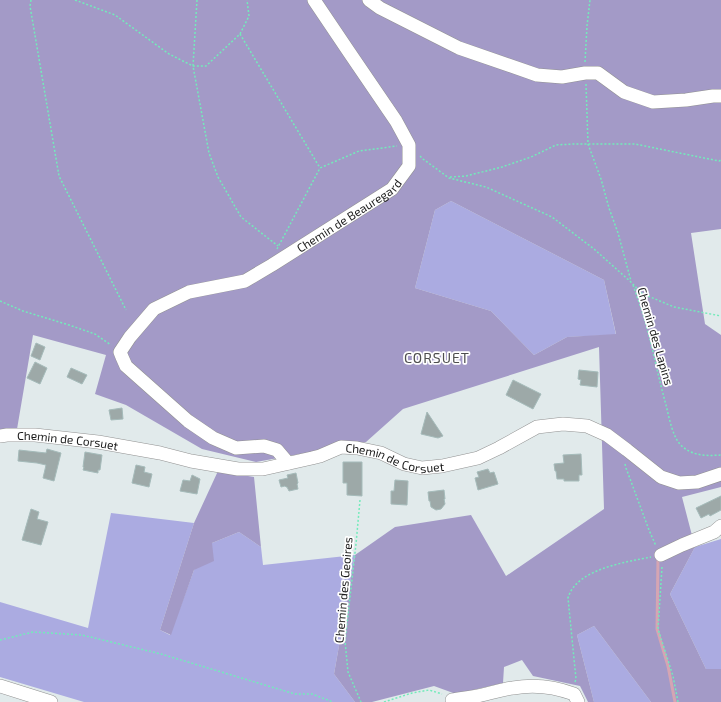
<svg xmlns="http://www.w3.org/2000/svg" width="721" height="702" viewBox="0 0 721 702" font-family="'Exo 2',sans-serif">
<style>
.grass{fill:#ababe1}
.forest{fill:#a39ac7;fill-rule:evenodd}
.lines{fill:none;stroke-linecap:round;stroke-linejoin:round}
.stream{stroke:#d5a5b3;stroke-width:3}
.building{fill:#9da9a8;stroke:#a5bbba}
.minor-casing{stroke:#929292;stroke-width:14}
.path{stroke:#73ebbb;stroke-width:1.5;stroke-dasharray:2 2;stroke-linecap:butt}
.minor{stroke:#fff;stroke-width:13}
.labels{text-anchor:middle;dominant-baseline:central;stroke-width:3.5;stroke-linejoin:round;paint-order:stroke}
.street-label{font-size:12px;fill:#1b1b1b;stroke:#fff}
.quarter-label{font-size:14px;letter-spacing:1px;fill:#4e4e4e;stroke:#fff}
</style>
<rect width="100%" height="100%" fill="#e1eaeb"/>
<path class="grass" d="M451,201l153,79 12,55 -49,2 -33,18 -43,-44 -76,-23 20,-78z
M111,513l83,10 -34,107 10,5 24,-65 18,-27 27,-11 22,15 2,18 92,-10 -21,119 21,28h-271l-84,-25v-75l88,26z
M721,539v130h-15l-36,-75 25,-47z
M594,626l57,76h-57l-17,-67z"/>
<path class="forest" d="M0,0h721v229l-30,4 14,91 16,11v152l-39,10 13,50 -25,47 36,75h15v33h-70l-57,-76 -17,9 17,67h-6l-8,-16 -47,-10 -11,-16 -18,7 -1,16 -47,11 -22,-8 -62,16h-17l-21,-28 21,-119 40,-28 76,-12 35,61 98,-67 -5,-162 -196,62 -37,33 -110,20 -54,-13 -76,-44 -31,-11 11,-39 -73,-20 -17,100 -16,2zM451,201l153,79 12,54 -49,3 -33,18 -43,-44 -76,-23 20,-78z
M218,471l36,6 7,70 -22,-15 -27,11 2,18 -20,9 -23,65 -11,-5 34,-107z"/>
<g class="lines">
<path class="stream" d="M658,557l-1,72 11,37 7,36"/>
</g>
<path class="building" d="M36,343l9,4 -5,13 -9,-4z
M35,362l12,6 -7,16 -13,-6z
M71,368l16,7 -5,9 -15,-7z
M579,370l19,2 -1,15 -17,-2 1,-5 -3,-1z
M513,380l28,14 -8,15 -27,-14z
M122,408l1,11 -12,1 -2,-10z
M427,412l16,24 -5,2 -17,-4z
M47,449l14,4 -7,28 -11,-3 3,-13 -9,-2 -19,-2 1,-11 27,3z
M85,452l17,3 -2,15h-2v3l-15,-3 1,-3h-1z
M581,454l1,21h-3v6h-15v-2h-7l-1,-8h-1l-1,-7 10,-1 -1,-8z
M343,462h19v34l-15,-1v-12h-4z
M136,465l9,2 -1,5 8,2 -3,13 -17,-4z
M488,469l2,4 4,-1 4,12 -20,6 -3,-12 4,-1 -2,-5z
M296,473l2,10 -1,1 1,5 -9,2 -2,-4h-1l-1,-1 -4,1 -2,-7 9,-2 -1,-3z
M192,475l8,4 -3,15 -17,-3 3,-11 7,1z
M395,480l13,1 -1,24 -16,-1v-13h3z
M444,490l1,9h-1l1,5 -4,5 -5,1 -5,-3 -1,-6h-1l-1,-9z
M721,496v14l-11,6 -1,-2 -8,4 -5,-10z
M31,509l8,3 -2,7 11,3 -7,23 -19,-5z"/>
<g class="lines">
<g class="minor-casing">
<g id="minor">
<path d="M369,0l11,8 79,40 78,27 25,2 23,-4h13l26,19 29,10 33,-2 27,-4h8"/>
<path id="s1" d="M0,436l7,-1h28l63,7 62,11 31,8 47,8h25l49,-11 8,-2 21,-9 16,1 24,5 23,11 18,4 20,-2 36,-8 21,-10 38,-21 26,-3 24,2 20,9 20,15 34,27 18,6 18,-1 24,-8"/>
<path id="s2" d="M288,463l-11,-13 -13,-4 -28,2 -23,-10 -25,-17 -62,-55 -4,-9 -2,-5 10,-15 24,-28 35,-17 56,-11 27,-16 120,-76 17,-23v-21l-13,-24 -47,-69 -35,-52"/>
<path d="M661,555l21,-10 32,-13 7,-6"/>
<path d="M0,686l51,16"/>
<path d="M452,700c11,-2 23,-3 34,-6 9,-2 18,-5 27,-6 21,-4 42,-1 61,6l4,8"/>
</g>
</g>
<path class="path" d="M31,0l-1,6 29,170 67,134
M75,0l40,15 54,39 24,12h13l34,-32 9,-18 -2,-16
M197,0l-4,66 16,87 9,24 23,40 37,29
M240,34l80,134
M585,62l2,-36 3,-26
M586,84l2,60 13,35 8,29 9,25 13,48
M420,156l3,3 26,19 37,9 66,30 42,32 38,34 9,10 33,14 47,9
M450,177l16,-1 36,-9 29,-10 25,-12 17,-1h62l84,17 2,-1
M277,249l43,-81 39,-17 38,-5
M633,285c5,14 10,28 14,43 7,26 12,52 19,77 3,12 7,35 17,42 10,9 25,9 38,8
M0,301l23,10 46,14 26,9 16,11
M625,464l1,4 23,62 7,16
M360,500l-4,44 -11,97 3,31 13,30
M662,567l-4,62 15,47 5,26
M0,640l33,-8 49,3 79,19 134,40h17l21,8
M575,682l1,-3 -8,-81c8,-29 58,-36 83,-41
M384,702l28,-9 17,-3 13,4"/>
<use href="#minor" class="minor"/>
</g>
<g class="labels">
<g class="street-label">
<text stroke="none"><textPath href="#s2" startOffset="486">Chemin de Beauregard</textPath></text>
<text transform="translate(656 336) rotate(74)">Chemin des Lapins</text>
<text stroke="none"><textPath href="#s1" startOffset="68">Chemin de Corsuet</textPath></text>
<text stroke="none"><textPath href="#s1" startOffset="403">Chemin de Corsuet</textPath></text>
<text transform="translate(343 590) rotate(-85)">Chemin des Geoires</text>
</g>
<g class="quarter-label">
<text x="437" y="357">CORSUET</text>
</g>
</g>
</svg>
